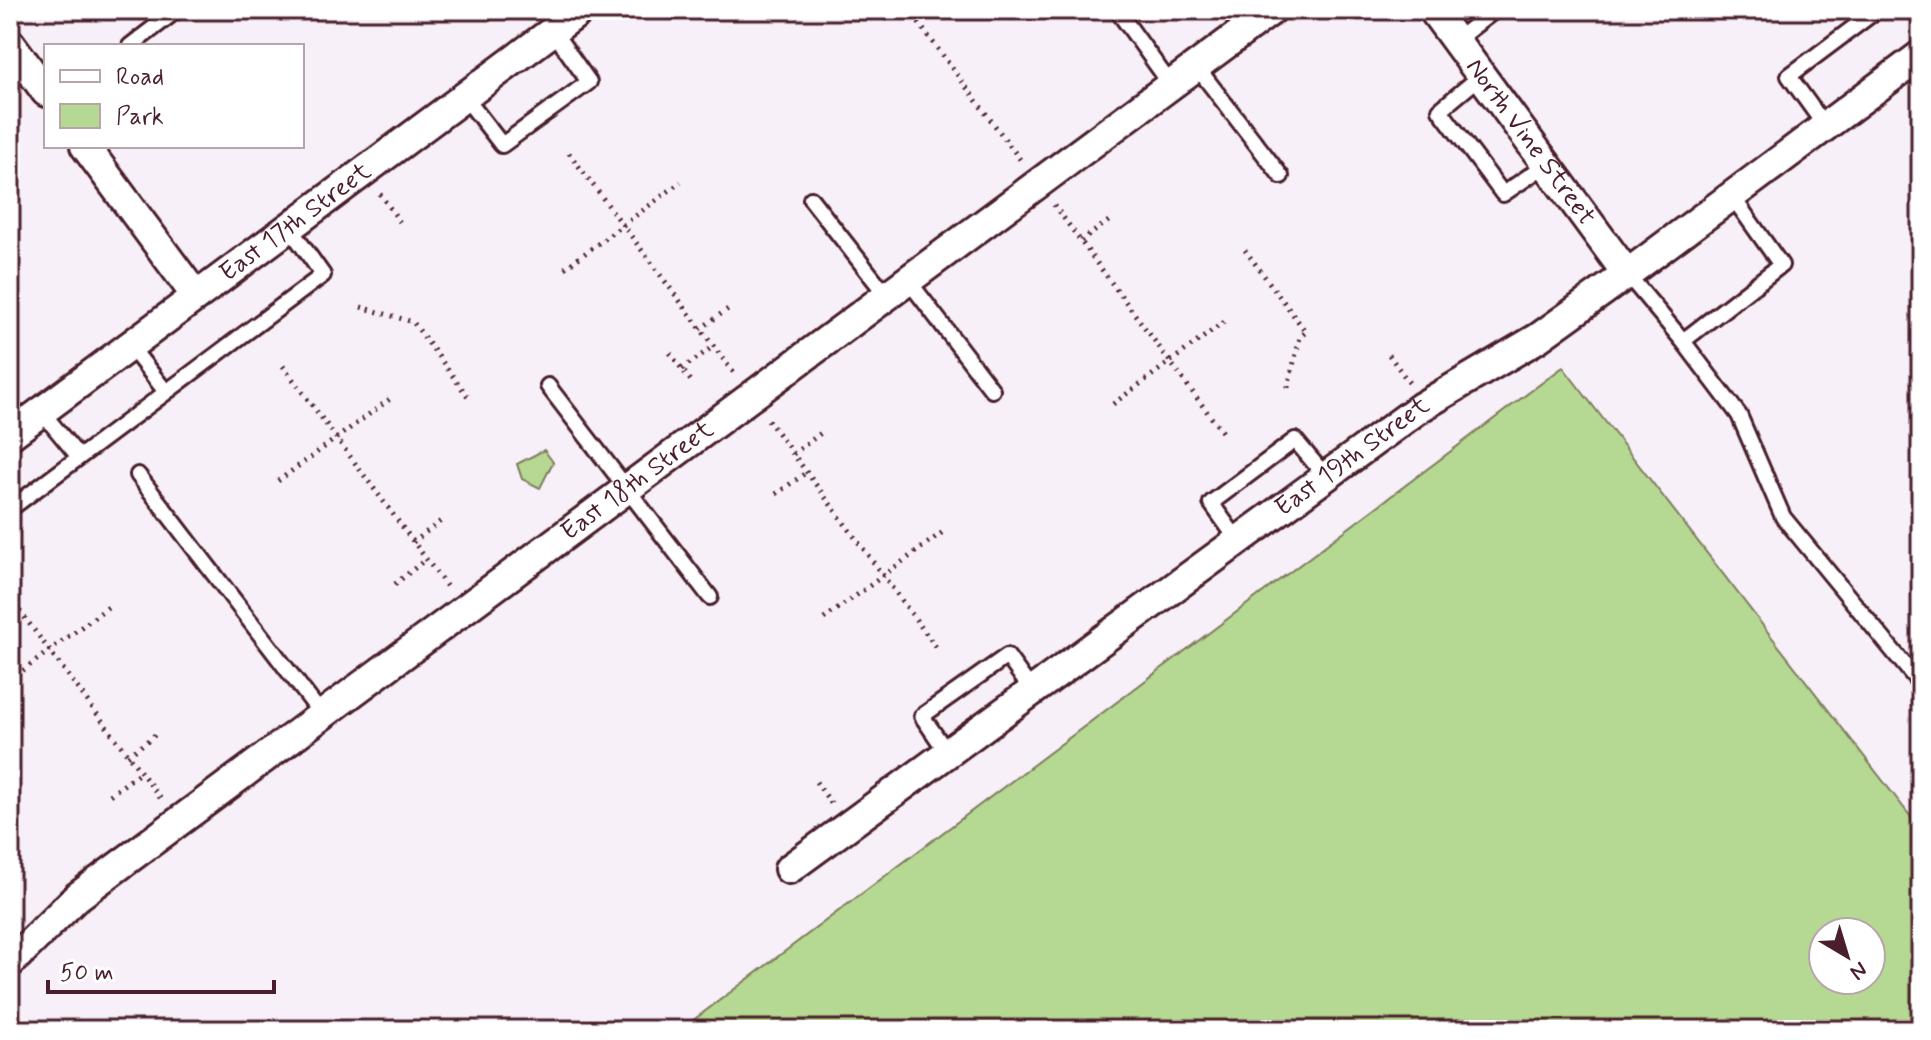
<svg xmlns="http://www.w3.org/2000/svg" width="1931" height="1040" viewBox="0 0 1931 1040" font-family="Mynerve,sans-serif">
<style>
.green{fill:#b5d892;stroke:#807c5e;stroke-width:2;fill-rule:evenodd}
.lines{fill:none;stroke-linecap:round;stroke-linejoin:round}
.service-casing{stroke:#4a1f2b;stroke-width:20}
.minor-casing{stroke:#4a1f2b;stroke-width:34}
.path{stroke:#4a1f2b;stroke-width:5;stroke-dasharray:2 6;stroke-linecap:butt}
.service{stroke:#fff;stroke-width:14}
.minor{stroke:#fff;stroke-width:28}
.labels{text-anchor:middle;dominant-baseline:central;stroke-width:6;stroke-linejoin:round;paint-order:stroke}
.street-label{font-size:26px;fill:#4a1f2b;stroke:#fff}
</style>
<rect width="100%" height="100%" fill="#f7f0f9"/>
<filter id="ink" filterUnits="userSpaceOnUse"><feTurbulence type="fractalNoise" baseFrequency=".0125" numOctaves="2"/><feDisplacementMap in="SourceGraphic" scale="16" xChannelSelector="R" yChannelSelector="G"/><feConvolveMatrix kernelMatrix="1 2 1 2 8 2 1 2 1" color-interpolation-filters="sRGB"/></filter>
<g filter="url(#ink)">
<path class="green" d="M1563,367l358,463v200h-1241zM1823,932h48v48h-48z
M544,450l9,12 -13,26 -18,-9 -5,-15z"/>
<g class="lines">
<g class="service-casing">
<path id="service" d="M1117,10l54,75
M1456,40l39,-30
M130,46l47,-36
M1196,66l85,110
M1482,75l-42,35 63,84 44,-30
M464,96l38,49 87,-63 -36,-51
M1825,126l-36,-50 88,-66
M811,199l76,97
M1627,274l56,67 98,-76 -49,-69
M908,280l84,110
M1683,341l56,74 44,102 138,168
M130,346l36,46
M548,386l162,211
M41,411l38,46
M138,475l184,240
M10,509l313,-234 -34,-48
M1239,542l-28,-39 84,-63 32,38
M948,754l-26,-38 85,-60 26,36"/>
</g>
<g class="minor-casing">
<g id="minor">
<path id="s1" d="M1433,10l194,264"/>
<path d="M10,43l36,49"/>
<path d="M85,146l111,150"/>
<path id="s2" d="M10,435l571,-425"/>
<path id="s3" d="M789,869l632,-462 117,-69 89,-64 294,-219"/>
<path id="s4" d="M10,963l67,-66 1195,-887"/>
</g>
</g>
<path class="path" d="M909,10l113,152
M569,153l167,223
M380,194l22,31
M1054,205l171,231
M1081,241l29,-21
M1245,250l61,82 -6,5 -13,54
M565,268l116,-86
M361,307l52,15 56,76
M700,329l28,-20
M670,353l21,28
M1389,355l21,29
M283,366l164,221
M682,369l32,-23
M1113,404l115,-85
M768,420l168,227
M793,454l28,-21
M278,481l116,-85
M776,494l31,-22
M413,542l29,-22
M395,584l31,-25
M10,598l151,201
M824,619l119,-87
M10,680l98,-73
M128,756l28,-22
M816,782l17,24
M110,795l31,-23"/>
<use href="#service" class="service"/>
<use href="#minor" class="minor"/>
</g>
</g>
<g class="labels">
<g class="street-label">
<text stroke="none"><textPath href="#s1" startOffset="164">North Vine Street</textPath></text>
<text stroke="none"><textPath href="#s2" startOffset="356">East 17th Street</textPath></text>
<text stroke="none"><textPath href="#s3" startOffset="698">East 19th Street</textPath></text>
<text stroke="none"><textPath href="#s4" startOffset="792">East 18th Street</textPath></text>
</g>
</g>
<rect width="1931" height="1040" fill="none" stroke="#fff" stroke-width="40"/>
<rect x="20" y="20" width="1891" height="1000" fill="none" stroke="#4a1f2b" stroke-width="3" filter="url(#ink)"/>
<rect x="44" y="44" width="260" height="104" fill="#ffffff" stroke="#b7a5aa" stroke-width="2"/>
<rect x="60" y="70" width="40" height="12" fill="#ffffff" stroke="#b7a5aa" stroke-width="2"/>
<text x="116" y="84" font-size="24" fill="#4a1f2b">Road</text>
<rect x="60" y="104" width="40" height="24" fill="#b5d892" stroke="#b7a5aa" stroke-width="2"/>
<text x="116" y="124" font-size="24" fill="#4a1f2b">Park</text>
<g transform="translate(1847 956) rotate(142)"><circle r="38" fill="#ffffff" stroke="#b7a5aa" stroke-width="2"/>
<path d="M0-6L14 30L0 20L-14 30Z" fill="#4a1f2b"/>
<text y="-12" font-size="22" font-weight="bold" text-anchor="middle" fill="#4a1f2b">N</text>
</g>
<path d="M48 980v12h226v-12" fill="none" stroke="#4a1f2b" stroke-width="4"/>
<text x="60" y="980" font-size="24" fill="#4a1f2b" stroke="#ffffff" stroke-width="6" paint-order="stroke">50 m</text>
</svg>
